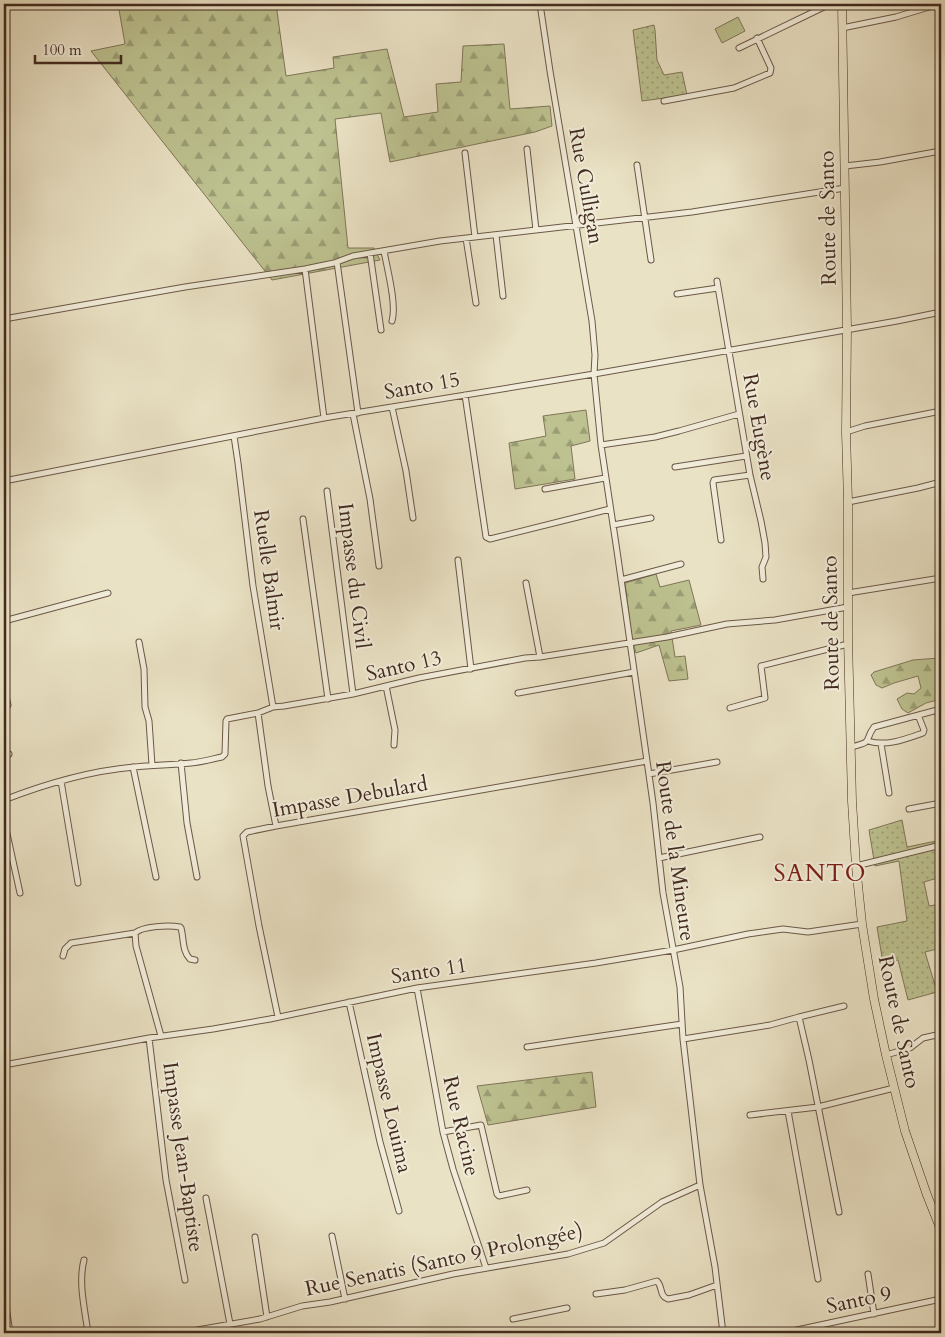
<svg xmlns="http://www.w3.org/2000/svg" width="945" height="1337" viewBox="0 0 945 1337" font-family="Cardo,serif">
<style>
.grass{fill:url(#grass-dots);stroke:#7f7658}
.forest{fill:url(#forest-firs);stroke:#7f7658}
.pitch{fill:#bdc290;stroke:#7f7658}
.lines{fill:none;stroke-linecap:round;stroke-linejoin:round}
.minor-casing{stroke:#6b5848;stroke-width:7}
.primary-casing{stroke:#412a1f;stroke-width:9}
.minor{stroke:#f1ecd9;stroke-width:5}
.primary{stroke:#eae2c5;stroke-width:8}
.labels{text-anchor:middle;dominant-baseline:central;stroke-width:4;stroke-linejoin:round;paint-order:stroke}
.street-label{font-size:21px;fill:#412a1f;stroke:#f1ecd9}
.quarter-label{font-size:24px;letter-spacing:1px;fill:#7a1f14;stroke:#f1ecd9}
</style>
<defs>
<pattern id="grass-dots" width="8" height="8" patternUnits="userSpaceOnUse" patternTransform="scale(1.25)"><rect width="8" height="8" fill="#bdc290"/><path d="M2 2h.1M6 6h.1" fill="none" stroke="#9b9e75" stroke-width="1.8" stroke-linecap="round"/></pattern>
<pattern id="forest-firs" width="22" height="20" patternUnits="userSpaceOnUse" patternTransform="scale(1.25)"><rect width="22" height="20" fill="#bdc290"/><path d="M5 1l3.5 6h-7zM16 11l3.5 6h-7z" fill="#9b9e75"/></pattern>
</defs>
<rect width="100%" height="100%" fill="#eae2c5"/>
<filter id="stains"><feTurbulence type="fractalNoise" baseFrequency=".004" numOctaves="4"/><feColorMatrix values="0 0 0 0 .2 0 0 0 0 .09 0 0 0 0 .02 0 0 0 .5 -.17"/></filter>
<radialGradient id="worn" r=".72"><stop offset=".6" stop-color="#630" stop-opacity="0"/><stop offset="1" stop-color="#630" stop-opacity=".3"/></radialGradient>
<path class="grass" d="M654,25l1,5 2,30 7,15 18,-3 5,23 -45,6 -9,-71z
M902,820l5,27 34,-7v37l-17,5 5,24 12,-2v44l-16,4 12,40 -29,8 -10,-40 -15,3 -6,-36 30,-6 -8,-60 -24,5 -6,-36z"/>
<path class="forest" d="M118,4h158l10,72 48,-8 -1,-11 54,-8 17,68 34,-5 -2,-28 25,-2 2,-36 41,-2 6,65 40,-3 2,20 -17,6 -145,30 -9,-49 -46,6 13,129h26l6,12 -108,20 -181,-229 34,-7z
M586,410l4,31 -19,5 4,33 -60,10 -6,-46 37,-7 -3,-20z
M656,574l4,13 29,-7 12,45 -30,6 4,26 10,-1 3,23 -19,2 -10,-36 -23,8 -4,-13 -7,-57z
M939,658l2,10v31l-15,4 -18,10 -6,-4 -5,-10 10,-6 7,1 7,-6 -3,-12 -24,7 -12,5 -6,-3 -5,-10 3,-3 39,-12z
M592,1072l4,35 -108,18 -11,-39z"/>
<path class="pitch" d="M738,17l7,14 -23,12 -7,-14z"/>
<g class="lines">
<g class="minor-casing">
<path id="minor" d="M540,4l10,67 42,250 3,34 -1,19 7,71 16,106 36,252 10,90 17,94 3,52 17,146 15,82 8,66
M842,28l54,-11 43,-13
M739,48l91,-44
M664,101l70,-13 36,-15 1,-5 -14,-30
M527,149l9,81
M465,153l10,84
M637,165l14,95
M845,166l35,-4 55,-10h2l4,3
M496,235l7,61
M466,238l10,65
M384,251c3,17 13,54 8,70
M370,253l11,77
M337,262l21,151
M305,269l19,149
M717,281l33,194 11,46 4,22 1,14 -4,10 1,12
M677,294l41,-6
M4,319l181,-32 120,-18 29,-6 19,-7 87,-15 252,-29 153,-24
M465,395l21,142 4,2 120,-30
M392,407l14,64 7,47
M353,414l17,85 9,67
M846,432l19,-6 76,-15
M234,436l4,27 15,123 20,121
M601,445l54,-8 24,-6 60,-17
M675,467l71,-11
M4,481l320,-63 270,-44 303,-53 44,-9
M545,489l60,-11
M327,491l26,203
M848,502l70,-14 23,-6
M303,519l25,180
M613,525l38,-7
M721,540l-8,-57 1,-3 36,-5
M458,560l13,109
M621,580l60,-16
M526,583l14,74
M848,593l93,-15
M4,621l104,-28
M139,642l5,27 1,38 4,14 3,44
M386,686l9,44 -1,15
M4,687l4,18
M518,693l116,-21
M730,708l35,-10 -4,-32 87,-22
M258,713l10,73 8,40
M868,741c18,6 38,-2 55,-8l1,-3 -6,-15
M881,744l8,49
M851,747c24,-6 12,-5 23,-20l67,-18
M4,755l5,-1
M181,763l6,60 10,54
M133,767l23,110
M649,774l68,-12
M61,781l17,102
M4,800c41,-16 86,-29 130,-33 19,-2 38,-2 57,-4 11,-1 21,-4 31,-6l3,-3 1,-33 1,-2 31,-6 15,-6 11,-1 69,-12 66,-16 106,-20 15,-1 127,-20 60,-13 48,-4 73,-13
M909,809l32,-6
M4,820l16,73
M659,858l101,-21
M856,866l85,-21
M63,956l2,-7 6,-6 64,-10
M417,988l26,144 10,37 33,99
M349,1002l31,140 19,69
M278,1017l-19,-91 -16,-90 4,-4 29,-6 371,-65
M799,1017l45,-11
M161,1036l-25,-90 -1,-13c8,-7 34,-8 45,-6l1,1c3,11 1,23 9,31l5,1
M149,1038l17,142 19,100
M683,1039l87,-14 29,-8 10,43 30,152
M527,1047l155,-23
M886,1055l24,-7 13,-10 18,-4
M4,1065l145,-27 64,-9 57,-10 147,-31 179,-25 77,-13 75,-16 35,-5 25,3 54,-8
M788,1111l30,168
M750,1115l68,-8 76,-19
M443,1132l38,-7 16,69 2,2 28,-6
M206,1198l24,126
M332,1236l13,63
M255,1237l12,80
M84,1260c-6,23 1,50 4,73
M868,1274l6,40
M4,1293l6,40
M596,1294l29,-4 32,-9c6,6 2,15 11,18l21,-4 28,-10
M513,1319l54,-11
M180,1333l80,-14 42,-13 28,-4 123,-28 115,-20 36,-11 58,-41 38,-17
M783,1333l158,-34"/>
</g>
<g class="primary-casing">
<path id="primary" d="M842,4l5,325 -1,103 2,70v136l4,163 4,65 6,58 12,75 12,56 19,76 22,64 14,35"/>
</g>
<use href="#minor" class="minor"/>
<use href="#primary" class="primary"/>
</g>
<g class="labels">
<g class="street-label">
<text transform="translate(586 186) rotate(80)">Rue Culligan</text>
<text transform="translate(828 218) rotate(-91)">Route de Santo</text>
<text transform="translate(422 386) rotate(-10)">Santo 15</text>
<text transform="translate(759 427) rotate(80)">Rue Eugène</text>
<text transform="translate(269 570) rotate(82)">Ruelle Balmir</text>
<text transform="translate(354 576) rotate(83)">Impasse du Civil</text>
<text transform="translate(831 623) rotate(-91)">Route de Santo</text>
<text transform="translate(404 666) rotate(-13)">Santo 13</text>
<text transform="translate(350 797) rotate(-10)">Impasse Debulard</text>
<text transform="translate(675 851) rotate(82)">Route de la Mineure</text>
<text transform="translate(429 971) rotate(-9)">Santo 11</text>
<text transform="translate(899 1022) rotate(78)">Route de Santo</text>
<text transform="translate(389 1103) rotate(77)">Impasse Louima</text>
<text transform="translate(461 1126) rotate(77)">Rue Racine</text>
<text transform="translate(183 1157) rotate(82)">Impasse Jean-Baptiste</text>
<text transform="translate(444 1260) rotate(-12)">Rue Senatis (Santo 9 Prolongée)</text>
<text transform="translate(859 1300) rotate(-12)">Santo 9</text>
</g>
<g class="quarter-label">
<text x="820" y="873">SANTO</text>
</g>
</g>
<rect width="945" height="1337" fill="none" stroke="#eae2c5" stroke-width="20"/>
<rect x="5" y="5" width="935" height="1327" fill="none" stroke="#412a1f" stroke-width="2.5"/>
<rect x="10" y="10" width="925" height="1317" fill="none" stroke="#412a1f"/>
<path d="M35 55v8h86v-8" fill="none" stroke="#412a1f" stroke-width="2.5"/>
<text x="42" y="55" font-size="15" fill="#412a1f" stroke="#f1ecd9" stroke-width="4" paint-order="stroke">100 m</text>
<rect width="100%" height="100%" filter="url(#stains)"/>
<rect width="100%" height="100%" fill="url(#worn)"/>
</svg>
